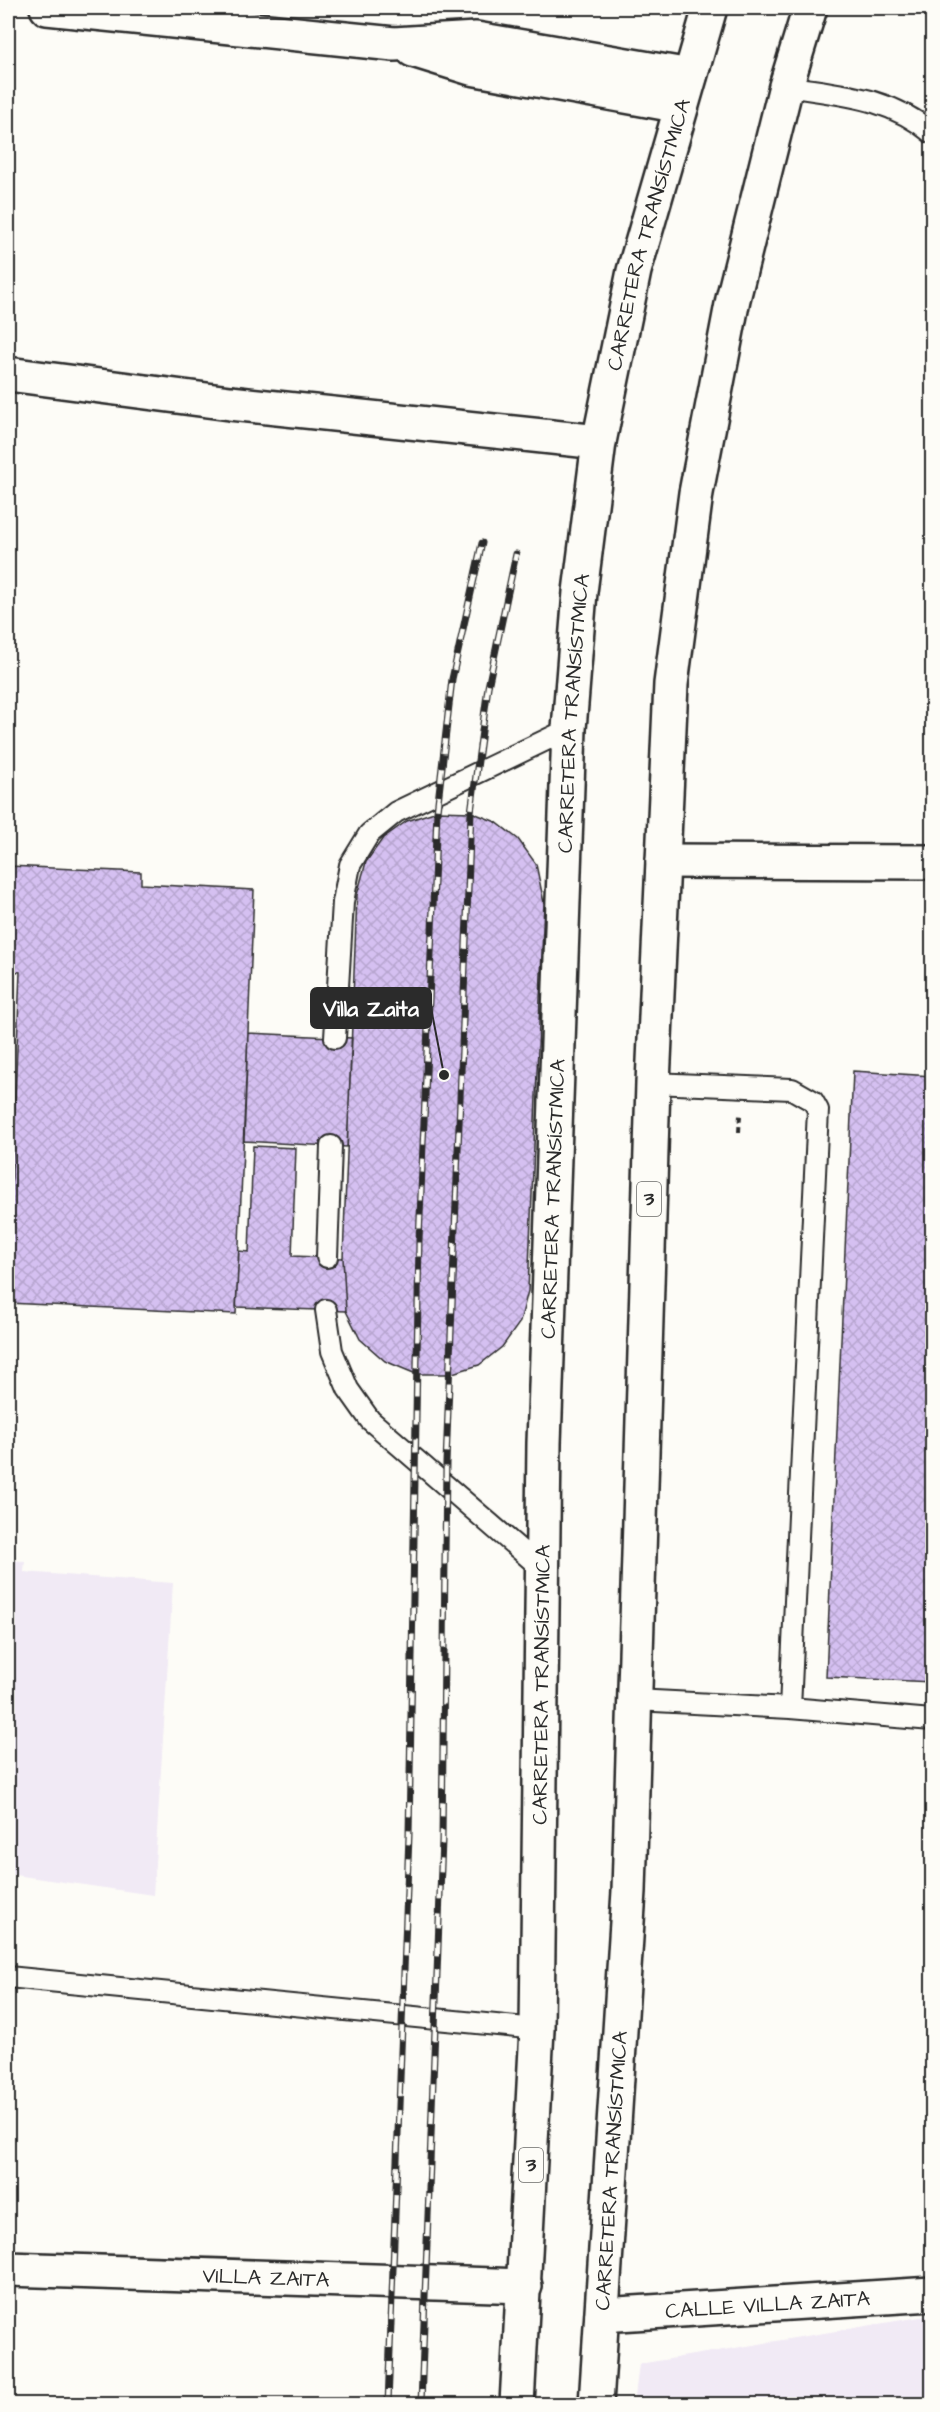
<svg xmlns="http://www.w3.org/2000/svg" width="940" height="2412" viewBox="0 0 940 2412" font-family="'Architects Daughter',sans-serif">
<style>
.built{fill:#f1eaf5}
.building{fill:url(#building-cross-hatch);stroke:#2b2b2b;stroke-width:1.5}
.lines{fill:none;stroke-linecap:round;stroke-linejoin:round}
.lane-casing{stroke:#2b2b2b;stroke-width:24}
.street-casing{stroke:#2b2b2b;stroke-width:38}
.primary-casing{stroke:#2b2b2b;stroke-width:38}
.path{stroke:#2b2b2b;stroke-width:4;stroke-dasharray:6 4.5;stroke-linecap:butt}
.lane{stroke:#fdfcf7;stroke-width:20}
.street{stroke:#fdfcf7;stroke-width:33}
.primary{stroke:#fdfcf7;stroke-width:33}
.rail-casing{stroke:#2b2b2b;stroke-width:7}
.rail{stroke:#fdfcf7;stroke-width:4.5;stroke-dasharray:14;stroke-linecap:butt}
.labels{text-anchor:middle;dominant-baseline:central;stroke-width:4.5;stroke-linejoin:round;paint-order:stroke}
.shield{fill:#fdfcf7;stroke:#6a6a68;stroke-width:1.5}
.shield-label{font-size:20px;font-weight:bold;fill:#2b2b2b}
.street-label{font-size:21px;fill:#2b2b2b;stroke:#fdfcf7}
.leader{fill:none;stroke:#2b2b2b;stroke-width:2}
.callout-dot{fill:#2b2b2b;stroke:#fdfcf7;stroke-width:2}
.callout{fill:#2b2b2b;stroke:#2b2b2b;stroke-width:2}
.callout-label{font-size:22px;text-anchor:middle;font-weight:bold;fill:#fff}
</style>
<defs>
<pattern id="building-cross-hatch" width="8" height="8" patternUnits="userSpaceOnUse" patternTransform="scale(1.5)"><rect width="8" height="8" fill="#d5c0f1"/><path d="M0 0l8 8M0 8l8-8" fill="none" stroke="#b7a5cf"/></pattern>
</defs>
<rect width="100%" height="100%" fill="#fdfcf7"/>
<filter id="ink" filterUnits="userSpaceOnUse"><feTurbulence type="fractalNoise" baseFrequency=".0167" numOctaves="2"/><feDisplacementMap in="SourceGraphic" scale="12" xChannelSelector="R" yChannelSelector="G"/><feConvolveMatrix kernelMatrix="1 2 1 2 8 2 1 2 1" color-interpolation-filters="sRGB"/></filter>
<g filter="url(#ink)">
<path class="built" d="M8,1560l17,1 -1,11 149,11 -20,312 -145,-21z
M932,2315v89h-298l5,-40z"/>
<path class="building" d="M437,811l34,1 25,10 22,17 18,25 8,39 -16,388 -8,31 -18,25 -23,18 -30,9h-33l-31,-13 -25,-22 -14,-28 -3,-53 14,-363 9,-33 17,-24 24,-17z
M8,866l133,6v12l113,6 -18,424 -228,-11v-107h3l9,-224 -12,-1z
M248,1033l104,5 -5,109 -103,-6z
M853,1071l79,5v606l-106,-5z
M253,1146l43,2 -4,108 51,2 3,53 -110,-4 3,-56 10,1z"/>
<g class="lines">
<g class="lane-casing">
<path id="lane" d="M786,86c54,9 102,10 146,47
M335,1038l8,-136 7,-37 19,-31 27,-22 173,-83
M653,1083l139,6 21,12 5,9 -28,598
M327,1257l4,-111
M326,1310l6,41 16,38 22,31 171,148
M635,1700l155,8 142,12
M8,1977l529,52"/>
</g>
<g class="street-casing">
<g id="street">
<path d="M47,8l347,36 82,-5 214,37"/>
<path d="M413,50l58,18 210,38"/>
<path d="M8,374l222,29 369,39"/>
<path d="M663,861l269,1"/>
<path id="s1" d="M8,2269l517,17"/>
<path id="s2" d="M602,2315l330,-21"/>
</g>
</g>
<g class="primary-casing">
<g id="primary">
<path id="s3" d="M517,2404l20,-375 7,-586 25,-714 11,-137 19,-150 35,-171 76,-263"/>
<path id="s4" d="M596,2404l33,-513 24,-808 18,-399 25,-191 37,-194 53,-213 24,-78"/>
</g>
</g>
<path class="path" d="M739,1132l1,-17"/>
<use href="#lane" class="lane"/>
<use href="#street" class="street"/>
<use href="#primary" class="primary"/>
<g class="rail-casing">
<path id="rail" d="M388,2404l21,-569 10,-595 18,-429 15,-132 30,-136
M421,2404l21,-564 4,-377 25,-651 17,-125 28,-133"/>
</g>
<use href="#rail" class="rail"/>
</g>
</g>
<g class="labels">
<g class="shield">
<rect x="637" y="1182" width="24" height="34" rx="4.5"/>
<rect x="519" y="2148" width="24" height="34" rx="4.5"/>
</g>
<g class="shield-label">
<text x="649" y="1199">3</text>
<text x="531" y="2165">3</text>
</g>
<g class="street-label">
<text stroke="none"><textPath href="#s3" startOffset="2178">CARRETERA TRANSÍSTMICA</textPath></text>
<text stroke="none"><textPath href="#s3" startOffset="1692">CARRETERA TRANSÍSTMICA</textPath></text>
<text stroke="none"><textPath href="#s3" startOffset="1206">CARRETERA TRANSÍSTMICA</textPath></text>
<text stroke="none"><textPath href="#s3" startOffset="720">CARRETERA TRANSÍSTMICA</textPath></text>
<text stroke="none"><textPath href="#s4" startOffset="234">CARRETERA TRANSÍSTMICA</textPath></text>
<text stroke="none"><textPath href="#s1" startOffset="258">VILLA ZAITA</textPath></text>
<text stroke="none"><textPath href="#s2" startOffset="166">CALLE VILLA ZAITA</textPath></text>
</g>
</g>
<path class="leader" d="M444 1075L431 1008"/>
<circle class="callout-dot" cx="444" cy="1075" r="6"/>
<rect class="callout" x="311" y="988" width="120" height="40" rx="6"/>
<g class="callout-label">
<text x="371" y="1016">Villa Zaita</text>
</g>
<rect width="940" height="2412" fill="none" stroke="#fdfcf7" stroke-width="30"/>
<rect x="15" y="15" width="910" height="2382" fill="none" stroke="#2b2b2b" stroke-width="2" filter="url(#ink)"/>
</svg>
